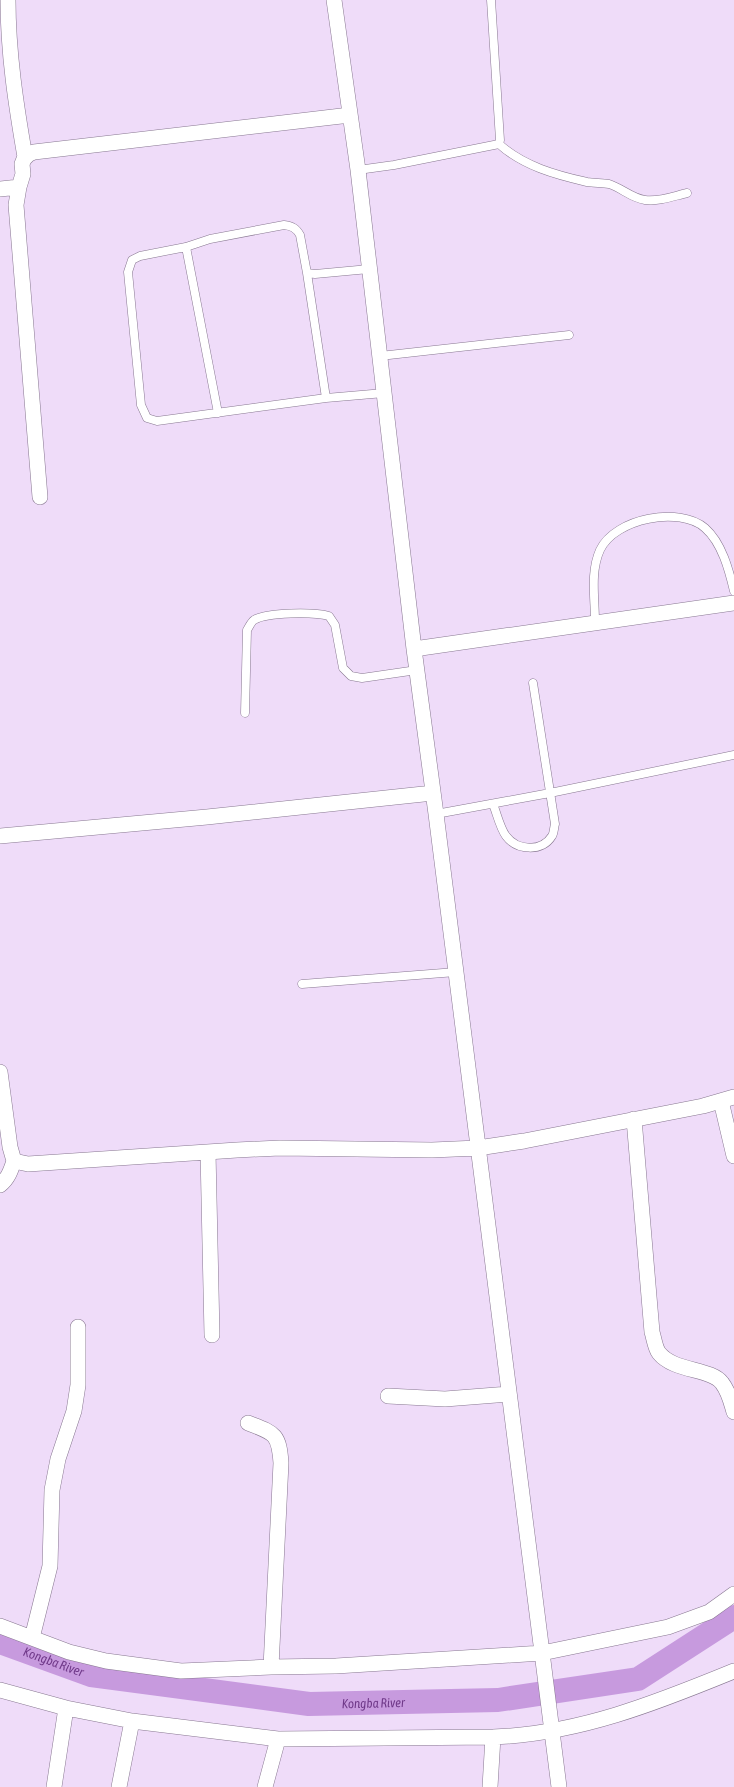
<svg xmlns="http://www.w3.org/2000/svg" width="734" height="1787" viewBox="0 0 734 1787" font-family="'Asap Condensed',sans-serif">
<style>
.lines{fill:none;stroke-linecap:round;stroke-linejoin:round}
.river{stroke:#c79ade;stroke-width:24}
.lane-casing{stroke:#887891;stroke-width:9}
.street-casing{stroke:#887891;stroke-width:16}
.lane{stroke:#fff;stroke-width:8}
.street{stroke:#fff;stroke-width:15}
.labels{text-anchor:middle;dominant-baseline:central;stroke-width:3.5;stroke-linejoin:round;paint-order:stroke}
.water-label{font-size:13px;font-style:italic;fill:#703989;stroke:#efdcf9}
</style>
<rect width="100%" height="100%" fill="#efdcf9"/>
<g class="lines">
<path class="river" id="s1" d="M0,1642l91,33 218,29 189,-4 140,-21 96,-62"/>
<g class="lane-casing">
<path id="lane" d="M499,144c24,22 57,31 88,38 7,1 15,1 22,2 13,4 22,14 36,16 14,2 29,-4 42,-7
M358,170l36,-5 105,-21 1,-4 -9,-140
M186,247l32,166
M369,269l-54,5 -8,-1 -7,-38c-4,-7 -8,-9 -16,-10l-74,14 -24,8 -46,9 -8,4 -4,12 13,133 6,13 10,3 169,-23 58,-5
M307,273l19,125
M380,356l189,-21
M595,622c0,-24 -5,-50 5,-72 15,-32 80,-44 105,-22 17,15 24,42 29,63
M245,713l2,-83c2,-3 4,-8 7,-10 13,-8 60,-8 75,-4l6,9 8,43 8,8 11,2 55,-8
M493,804c4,10 7,24 13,32 11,15 36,16 46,0 2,-3 2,-9 3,-12l-22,-141
M436,814l114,-21 184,-38
M302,984l154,-12"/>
</g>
<g class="street-casing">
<path id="street" d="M8,0c0,53 8,105 17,157
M334,0l24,170 56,479 22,165 123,973
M0,189l19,-2
M40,497l-24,-292 3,-18 4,-13 -1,-10 2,-5 5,-5 5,-2 316,-37
M414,649l320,-46
M0,836l207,-19 226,-24
M0,1072l10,75 4,14 14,3 209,-14 43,-2 152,2 46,-2 46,-7 179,-35 31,-9
M721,1101l13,55
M634,1119l18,213c2,6 3,16 7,21 15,19 52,15 63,30 7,9 9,19 12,29
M208,1152l4,183
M0,1185c8,-6 11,-15 14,-24
M388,1396l57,3 64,-5
M248,1423c26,10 31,10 33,40l-10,204
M0,1626l69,26 37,9 75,10 90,-4 65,-1 206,-13 126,-26 41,-15 25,-18
M32,1638l18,-72 2,-76 6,-31 16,-48 4,-26v-58
M0,1690l66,18 66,13 146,18 215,-2c85,-3 163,-34 241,-66
M54,1787l12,-79
M119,1787l13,-66
M265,1787l13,-48
M490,1787l3,-50"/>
</g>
<use href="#lane" class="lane"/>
<use href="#street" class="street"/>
</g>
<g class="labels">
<g class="water-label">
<text stroke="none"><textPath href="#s1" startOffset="57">Kongba River</textPath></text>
<text stroke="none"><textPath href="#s1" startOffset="381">Kongba River</textPath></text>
</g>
</g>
</svg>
